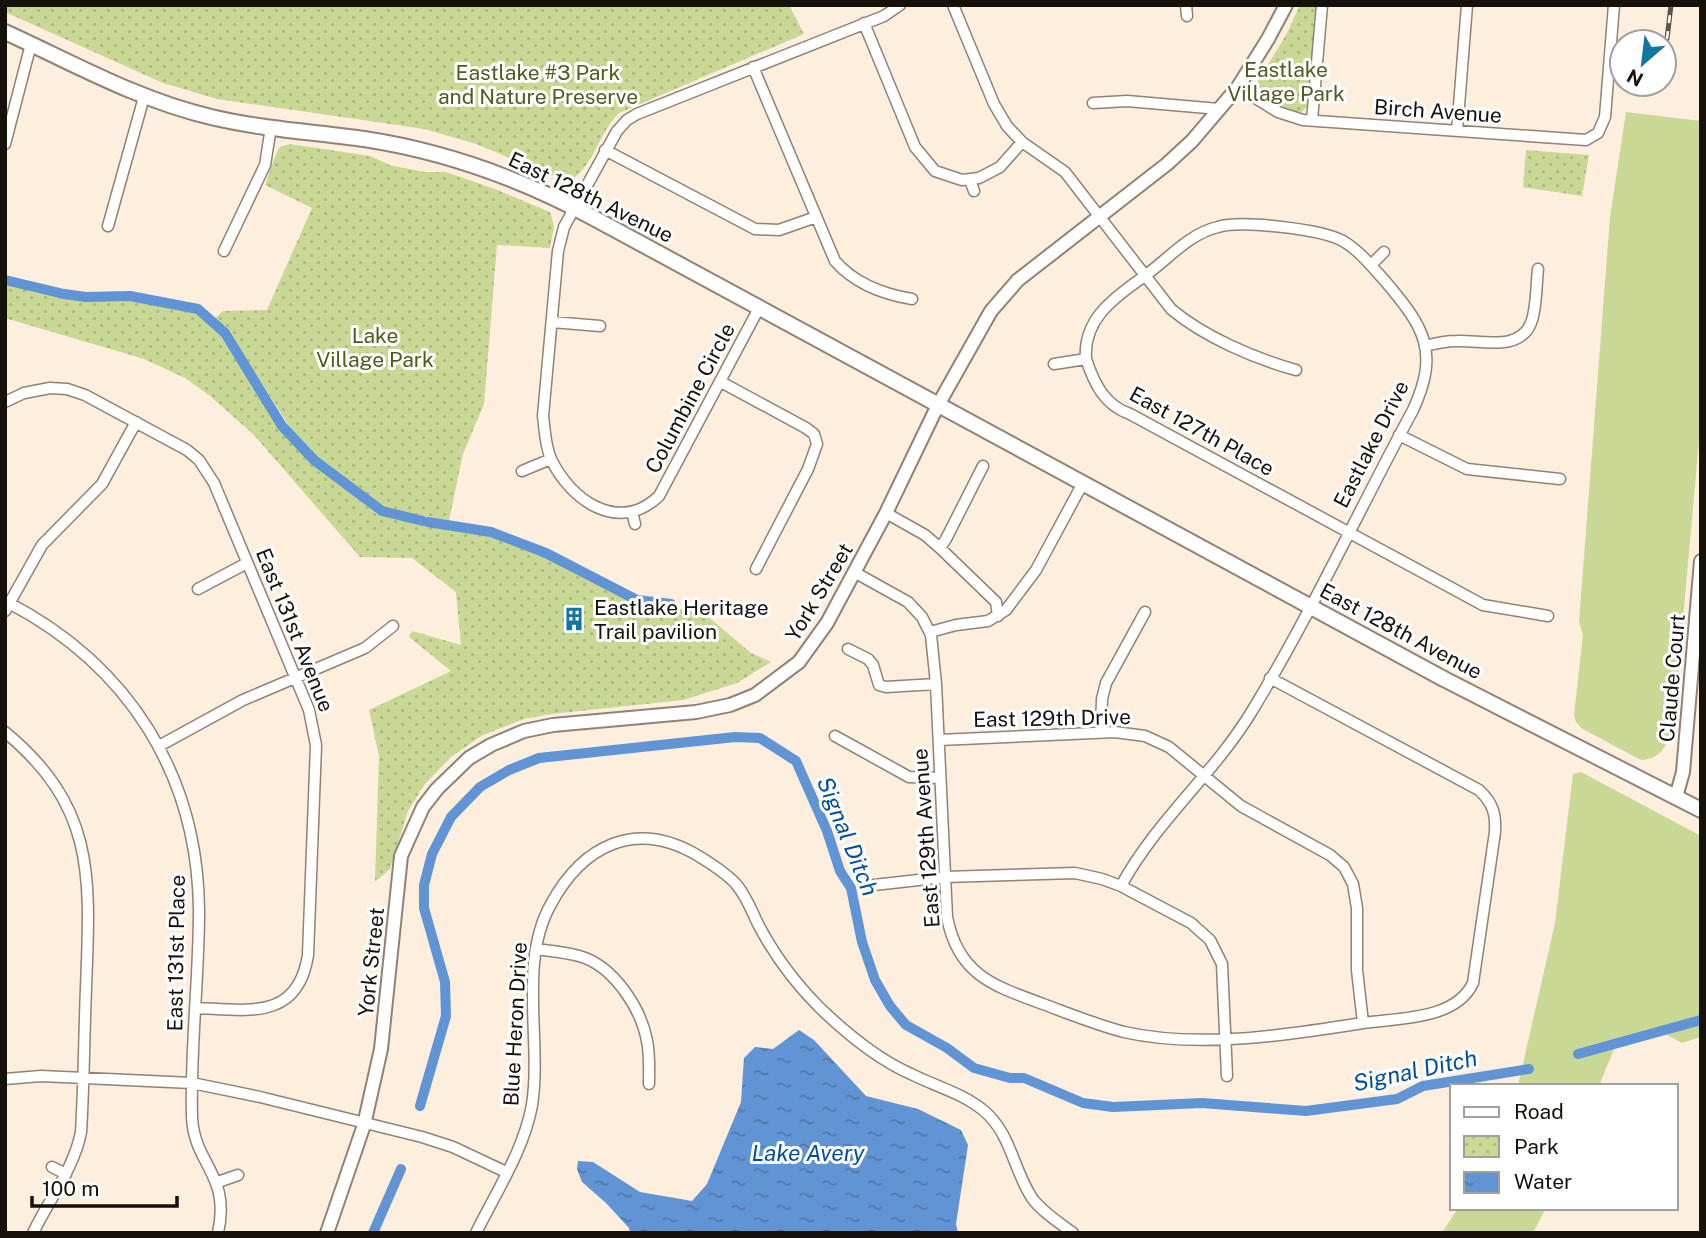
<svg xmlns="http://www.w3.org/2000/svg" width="1706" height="1238" viewBox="0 0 1706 1238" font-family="'Public Sans',sans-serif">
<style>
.green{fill:#c9d894}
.park{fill:url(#park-dots)}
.water{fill:url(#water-ripples)}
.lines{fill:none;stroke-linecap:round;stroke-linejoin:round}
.canal{stroke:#6194d5;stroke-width:10}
.minor-casing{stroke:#908274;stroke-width:13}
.tertiary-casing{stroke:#908274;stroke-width:16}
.secondary-casing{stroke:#908274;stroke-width:18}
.minor{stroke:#fff;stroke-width:10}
.tertiary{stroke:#fff;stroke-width:12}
.secondary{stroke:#fff;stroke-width:14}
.rail-casing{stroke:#5c544b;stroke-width:5}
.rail{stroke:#fff;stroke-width:2.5;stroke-dasharray:8;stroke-linecap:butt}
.labels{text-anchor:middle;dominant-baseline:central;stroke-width:6;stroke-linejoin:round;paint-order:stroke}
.park-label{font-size:21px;fill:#505b1e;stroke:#fff}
.street-label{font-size:21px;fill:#17110c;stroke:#fff}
.poi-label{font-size:21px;fill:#17110c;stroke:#fff;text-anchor:start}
.water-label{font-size:23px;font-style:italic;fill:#014e9b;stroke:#fff}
</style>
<defs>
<pattern id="park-dots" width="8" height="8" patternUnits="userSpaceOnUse" patternTransform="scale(1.75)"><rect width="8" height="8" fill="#c9d894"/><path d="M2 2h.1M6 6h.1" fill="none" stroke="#acb87e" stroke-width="1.8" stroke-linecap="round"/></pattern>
<pattern id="water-ripples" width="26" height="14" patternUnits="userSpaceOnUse" patternTransform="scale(1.75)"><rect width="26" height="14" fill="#6194d5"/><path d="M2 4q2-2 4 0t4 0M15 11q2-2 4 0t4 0" fill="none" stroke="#4f77ab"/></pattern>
</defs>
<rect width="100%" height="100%" fill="#fdeede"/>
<path class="green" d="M1626,112l75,9v298l-28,311c-8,17 -12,29 -32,30l-60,-32 -5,-6 -2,-7 9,-80 -4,-13 31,-405z
M1581,772l120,64v201l-19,6 -17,-9 -51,15 -15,37h-81l37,-163 18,-149z
M1458,1208h88l-13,25h-91z"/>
<path class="park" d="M5,5h784l15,29 -185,79c-20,19 -26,56 -51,69l-92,-38 -52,-15 -207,-30 -54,-16 -158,-71z
M1300,5h17l-9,100 -6,7c-16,0 -31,-10 -44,-19v-12l28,-46z
M290,144l80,12 20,9 34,7h22l49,17 55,23 4,14 -4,22 -53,-3 -13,159 -21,50 -14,66 -68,-10 -62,-51 -30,-33 -58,-91 -18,-15 10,-9 44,-1 45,-102 -47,-23c5,-12 8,-27 15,-38z
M1526,150l63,5 -7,41 -59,-9z
M5,282l70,18h50l69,12 29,22 46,77 34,44 74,59 108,21 65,22 97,54 23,4 22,-12 59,50 20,9 -34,21 -54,17 -131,14 -28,5 -43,17 -30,21 -27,28 -16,26 -18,58 -15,13 4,-126 -10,-46 82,-39 -42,-34 3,-6 49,14 -5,-53 -44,-34 -52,-1 -106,-122 -44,-39 -25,-18 -41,-19 -139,-41z"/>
<path class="water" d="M799,1030l15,10 52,56 52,13 43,21 7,15 -12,79 2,9h-328l-1,-5 -23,-25 -24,-21 -5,-13 1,-8 15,1 47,30 52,9 15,-17 34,-82 3,-44 11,-11 18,2z"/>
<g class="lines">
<path class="canal" d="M5,280l59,14 22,3 44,-1 68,13 27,24 57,93 32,34 68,51 41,10
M428,522l63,10 55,21 91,47 34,4
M1578,1054l123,-34
M420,1106l26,-90 -1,-34 -21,-74v-23l8,-31 19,-37 29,-30 29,-17 30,-12 196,-21 25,1 36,23 31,70 13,40 11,17 11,54 13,38 15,26 16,19 41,23 27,20 36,10h14l59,25 30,4 89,-4 104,8 91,-12 26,-13 106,-17
M373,1233l28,-64"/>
<g class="minor-casing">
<path id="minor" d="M953,5l41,99 13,22 15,16 43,30 106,137c33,28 85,50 125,61
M1186,5l1,11
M864,23l51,124 20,24 27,9 17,-2 21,-11 22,-25
M753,67l82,194c20,23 47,33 77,38
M1238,87l40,25 25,8 283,20 12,-7 7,-16 9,-112
M1093,103l34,-2 92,8
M1312,120l10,-115
M1457,131l10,-126
M5,144l26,-100
M605,150l150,79 24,1 37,-13
M970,180l4,11
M108,226l36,-129
M224,251l41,-86 6,-38
M1371,265l13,-13
M759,308l-100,188c-40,38 -88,5 -108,-37 -6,-14 -6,-28 -8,-43l15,-165 6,-24 53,-96 10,-11 10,-6 247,-98 16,-11
M552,322l48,4
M1425,346c11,-3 21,-5 32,-5 25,-1 62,11 74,-18 6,-16 5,-37 7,-54
M1086,359c-3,-38 25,-59 53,-79 26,-17 48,-46 79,-53 24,-7 103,2 125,14 17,10 29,26 42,40 39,46 55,70 28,129 -54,100 -102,204 -161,301 -38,63 -96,110 -131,175
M1054,364l32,-5c8,24 18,46 44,55l353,191 65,11
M721,382l85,46 8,6 3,10 -9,25 -52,100
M5,402l19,-9 26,-5 17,1 18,6 102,55 12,10 15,23 95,227 7,35 -8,210c-10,66 -61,55 -111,53
M1399,435l68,34 93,10
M522,471l29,-12
M632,512l3,12
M886,513l39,22 15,13 56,54 2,14
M940,548l6,-9 37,-73
M854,572l54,30 14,15 9,18 5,49 11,233c11,58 47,69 96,87 27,10 54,21 81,28 75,17 164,3 239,-9 35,-5 93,-3 110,-40l22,-151c1,-18 -2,-29 -16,-42l-209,-112
M198,589l49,-26
M9,603c120,63 189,172 190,308 0,69 -9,138 -7,206 2,48 39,57 26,116
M5,611l37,-66 60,-61 34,-62
M930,632l26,-7 32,-4 18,-11 30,-40 47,-87
M848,649l20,10 5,6 6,20 7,2 50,-3
M5,732c92,76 85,147 81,256 -2,48 -2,96 -5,144 -7,37 -32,67 -48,101
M1101,733l1,-34 4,-16 39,-71
M835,736l74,41 31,1
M939,740l176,-8 30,4 24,11 72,59 89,49 14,12 9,17 4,24v62l6,53
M159,746l84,-46 122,-52 28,-22
M874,885l71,-8 130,-4 27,6 19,7 70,37 19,17 12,24 5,112
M536,949c14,2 29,3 43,7 34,9 62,52 68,85 3,14 2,29 2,43
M5,1079l36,-3 151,7 68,14 162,40 31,10 53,25
M52,1167l14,7
M218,1182l20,-7
M476,1233c20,-41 48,-83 56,-128 10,-64 -14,-143 19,-201 32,-59 85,-85 146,-49 13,8 28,17 39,29 11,13 16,28 23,42 16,30 37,58 61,82 27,26 57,51 91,66 24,12 51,19 72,36 28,23 30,59 49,88 10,14 28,25 41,35"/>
</g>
<g class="tertiary-casing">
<path id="tertiary" d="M1676,797l7,-25 18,-211
M327,1233l37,-108 17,-76 20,-193 22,-49 14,-18 32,-31 22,-13 33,-14 29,-6 143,-13 34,-7 25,-10 44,-33 28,-39 59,-110 52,-108 53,-94 27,-31 149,-116 25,-23 46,-54 30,-48 18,-34"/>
</g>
<g class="secondary-casing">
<path id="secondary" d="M5,32c68,31 133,68 206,85 50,12 102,15 153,22 79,12 155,39 226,77l854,463 257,131"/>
</g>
<use href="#minor" class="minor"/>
<use href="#tertiary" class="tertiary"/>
<use href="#secondary" class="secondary"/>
<g class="rail-casing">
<path id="rail" d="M1667,39l4,-34"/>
</g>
<use href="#rail" class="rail"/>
</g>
<defs>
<g id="building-bare" transform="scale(1.89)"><path d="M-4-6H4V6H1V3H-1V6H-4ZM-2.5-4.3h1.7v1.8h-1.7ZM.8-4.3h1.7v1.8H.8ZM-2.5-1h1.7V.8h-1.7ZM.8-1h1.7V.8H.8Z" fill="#1376a2" stroke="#fff" stroke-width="2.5" paint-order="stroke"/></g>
</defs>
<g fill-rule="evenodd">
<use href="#building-bare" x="574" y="619"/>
</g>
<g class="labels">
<g class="park-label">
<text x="1286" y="69">Eastlake<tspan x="1286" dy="24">Village Park</tspan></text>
<text x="538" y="72">Eastlake #3 Park<tspan x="538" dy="24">and Nature Preserve</tspan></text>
<text x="375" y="335">Lake<tspan x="375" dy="24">Village Park</tspan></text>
</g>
<g class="street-label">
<text transform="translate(1438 111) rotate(4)">Birch Avenue</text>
<text transform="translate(591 197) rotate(26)">East 128th Avenue</text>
<text transform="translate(690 398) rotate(-62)">Columbine Circle</text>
<text transform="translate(1202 431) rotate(29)">East 127th Place</text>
<text transform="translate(1371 444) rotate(-63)">Eastlake Drive</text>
<text transform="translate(819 592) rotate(-59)">York Street</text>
<text transform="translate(295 630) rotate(68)">East 131st Avenue</text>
<text transform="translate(1401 631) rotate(28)">East 128th Avenue</text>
<text transform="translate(1672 678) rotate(-85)">Claude Court</text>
<text transform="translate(1052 718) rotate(-1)">East 129th Drive</text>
<text transform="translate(926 838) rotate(-94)">East 129th Avenue</text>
<text transform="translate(176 953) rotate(-89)">East 131st Place</text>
<text transform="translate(371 962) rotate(-84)">York Street</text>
<text transform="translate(515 1024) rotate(-87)">Blue Heron Drive</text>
</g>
<g class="poi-label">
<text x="594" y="607">Eastlake Heritage<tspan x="594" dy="24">Trail pavilion</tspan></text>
</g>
<g class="water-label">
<text transform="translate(848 836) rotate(68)">Signal Ditch</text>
<text transform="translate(1415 1070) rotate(-12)">Signal Ditch</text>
<text x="808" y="1152">Lake Avery</text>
</g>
</g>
<rect width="1706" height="1238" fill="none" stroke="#17110c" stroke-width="14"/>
<rect x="1450" y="1084" width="228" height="126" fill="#ffffff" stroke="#a2a09e" stroke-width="2"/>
<rect x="1464" y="1107" width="35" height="10" fill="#ffffff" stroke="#a2a09e" stroke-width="2"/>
<text x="1514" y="1119" font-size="21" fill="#17110c">Road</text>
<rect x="1464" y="1136" width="35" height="21" fill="url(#park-dots)" stroke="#a2a09e" stroke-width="2"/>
<text x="1514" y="1154" font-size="21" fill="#17110c">Park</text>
<rect x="1464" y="1172" width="35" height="21" fill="url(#water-ripples)" stroke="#a2a09e" stroke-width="2"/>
<text x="1514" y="1189" font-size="21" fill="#17110c">Water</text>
<g transform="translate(1643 63) rotate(208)"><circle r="33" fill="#ffffff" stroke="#a2a09e" stroke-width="2"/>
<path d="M0-5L12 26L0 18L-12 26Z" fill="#1376a2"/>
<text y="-10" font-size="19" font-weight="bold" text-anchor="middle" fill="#17110c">N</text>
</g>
<path d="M32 1196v10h145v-10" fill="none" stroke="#17110c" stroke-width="3.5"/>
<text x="42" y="1196" font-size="21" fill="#17110c" stroke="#ffffff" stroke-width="5" paint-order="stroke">100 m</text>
</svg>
